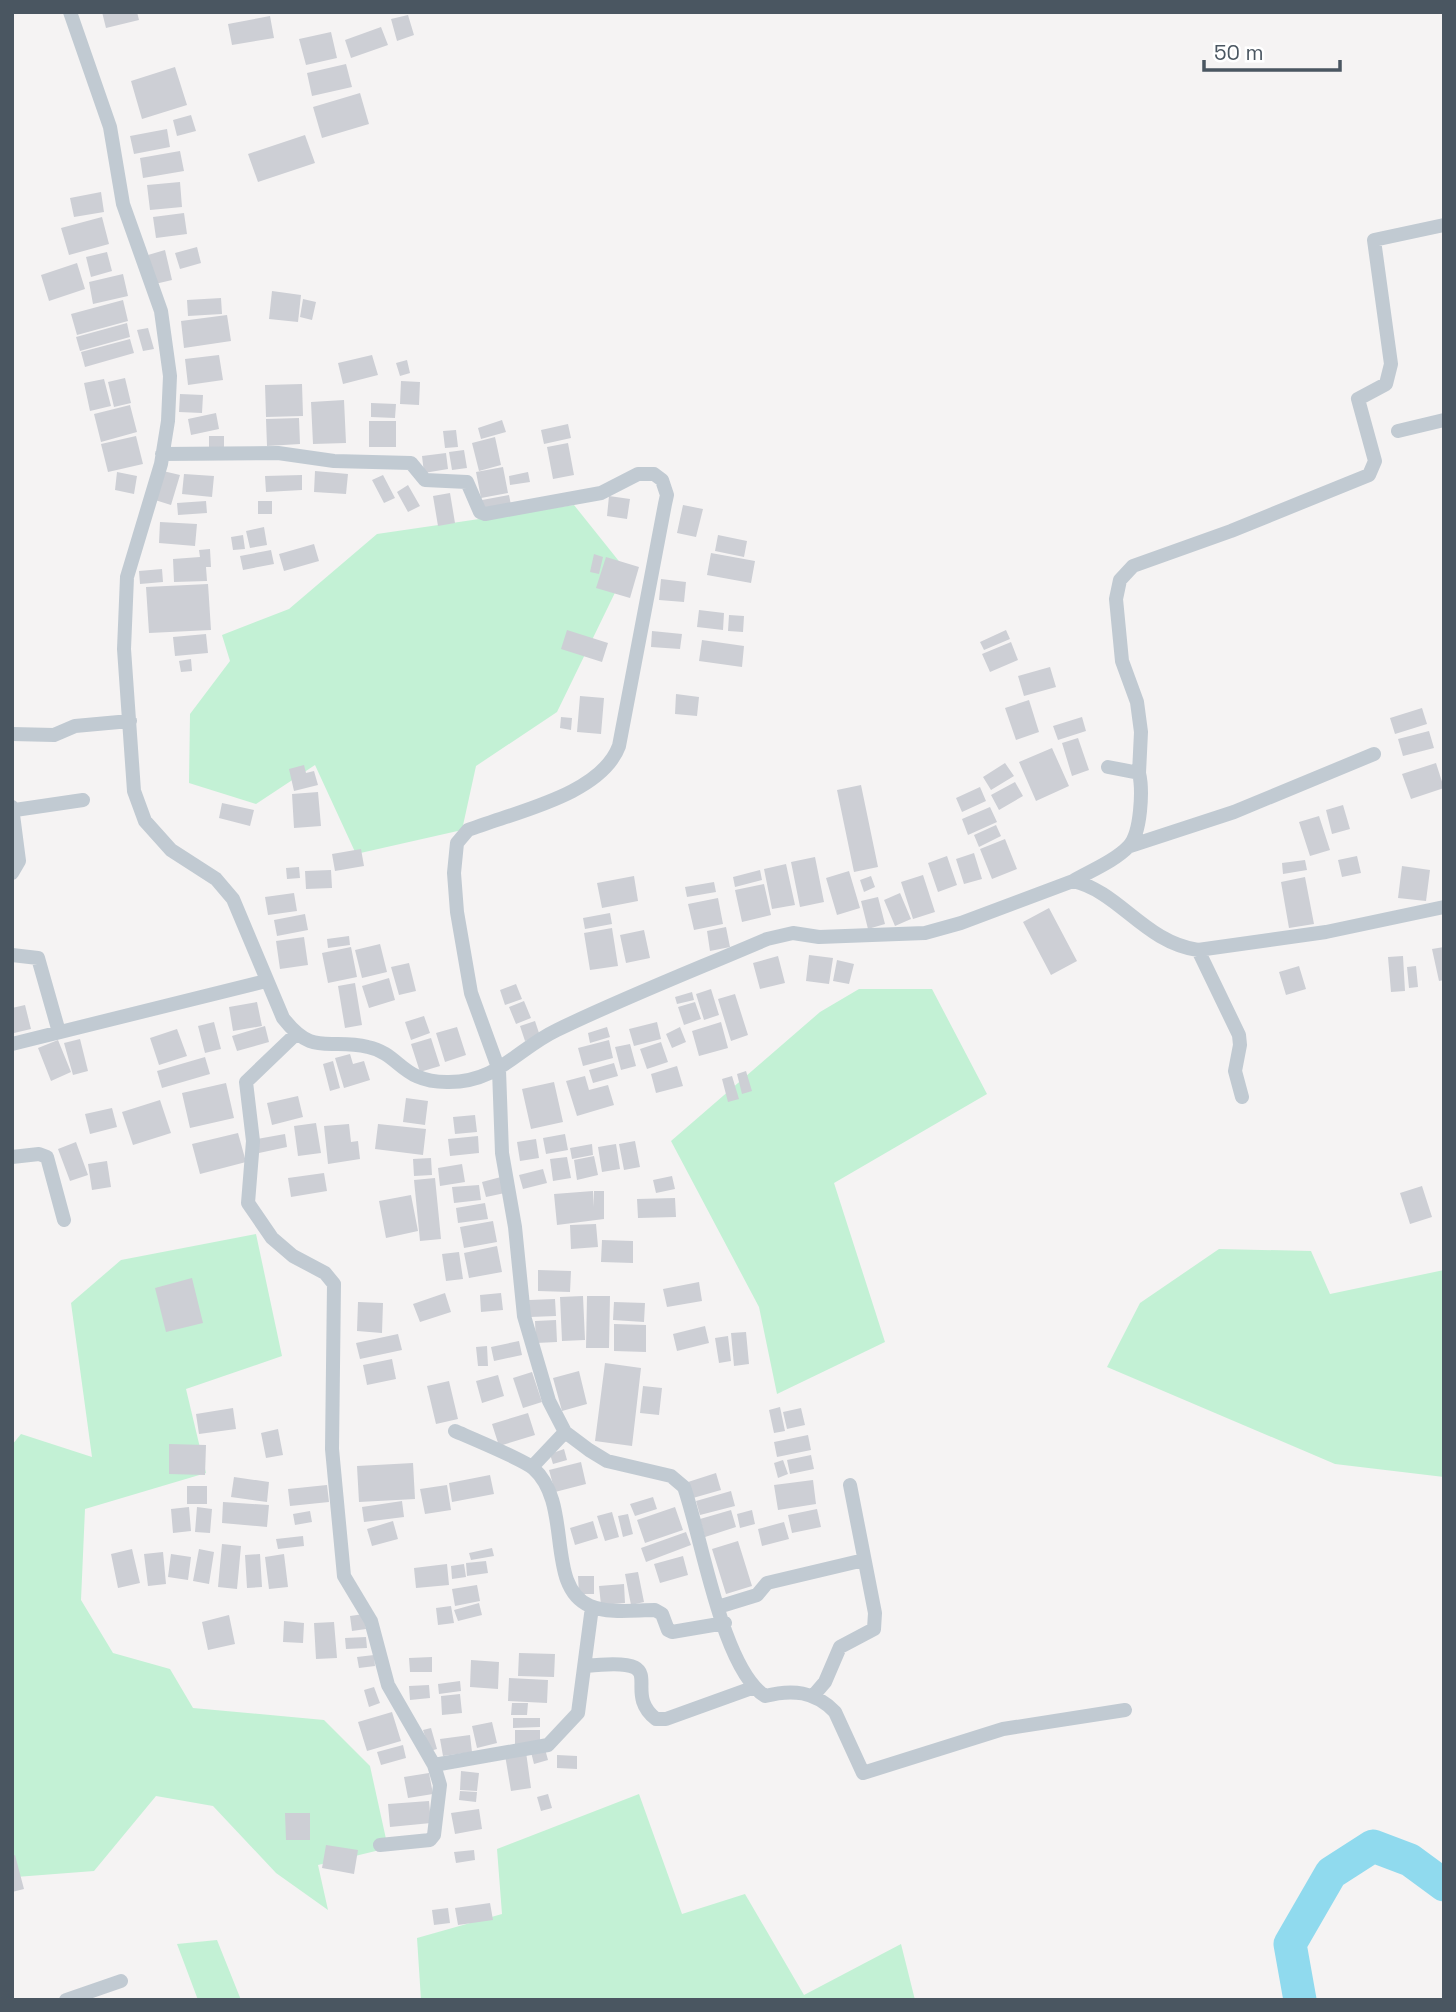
<svg xmlns="http://www.w3.org/2000/svg" width="1456" height="2012" viewBox="0 0 1456 2012" font-family="'Space Grotesk',sans-serif">
<style>
.green{fill:#c3f1d5}
.lines{fill:none;stroke-linecap:round;stroke-linejoin:round}
.river{stroke:#90daee;stroke-width:33}
.building{fill:#cdcfd5}
.street{stroke:#c1cad2;stroke-width:14}
</style>
<rect width="100%" height="100%" fill="#f5f3f3"/>
<path class="green" d="M574,505l52,65 -69,142 -81,54 -14,64 -106,24 -41,-89 -59,39 -67,-21 1,-69 40,-53 -8,-26 67,-26 88,-75z
M859,989h73l55,105 -153,89 51,159 -108,52 -18,-87 -88,-166 149,-129z
M256,1234l26,122 -96,33 20,84 -121,36 -4,91 32,53 57,16 23,39 131,12 46,46 18,82 -70,17 10,45 -52,-37 -63,-67 -57,-10 -62,75 -78,6 -4,-10v-422l9,-11 71,23 -21,-154 50,-43z
M1219,1249l92,2 19,43 114,-24v207l-109,-13 -228,-97 33,-64z
M639,1794l43,120 63,-20 59,101 97,-51 14,56h-494l-4,-62 85,-24 -5,-65z
M217,1940l24,60h-43l-21,-56z"/>
<g class="lines">
<path class="river" d="M1300,2000l-10,-56 41,-71 42,-27 37,14 34,25"/>
</g>
<path class="building" d="M102,12h35l2,8 -33,8z
M408,15l6,20 -17,6 -6,-22z
M270,16l4,22 -42,7 -4,-21z
M381,27l7,18 -37,13 -6,-18z
M331,32l6,26 -31,7 -7,-26z
M346,64l6,23 -40,9 -5,-23z
M175,67l12,38 -45,14 -11,-38z
M360,93l9,31 -47,14 -9,-31z
M191,115l5,16 -19,5 -4,-16z
M167,129l3,18 -36,7 -4,-18z
M305,135l10,28 -57,19 -10,-28z
M180,151l4,20 -41,7 -3,-20z
M180,182l2,25 -32,3 -3,-25z
M101,192l3,20 -30,5 -4,-19z
M184,213l3,21 -31,4 -3,-21z
M102,217l7,27 -40,11 -8,-27z
M197,247l4,16 -21,6 -5,-16z
M165,250l7,30 -17,4 -7,-29z
M107,252l5,19 -21,6 -5,-20z
M77,263l8,26 -36,12 -8,-26z
M123,274l5,22 -35,8 -4,-22z
M272,291l29,4 -3,27 -29,-3z
M221,298l1,16 -34,2 -1,-16z
M303,299l13,3 -4,18 -12,-3z
M123,300l5,21 -51,14 -6,-21z
M227,315l4,26 -47,7 -3,-27z
M127,323l3,14 -50,14 -4,-14z
M148,328l6,21 -11,2 -6,-21z
M130,339l4,14 -49,14 -4,-15z
M219,355l4,25 -35,5 -3,-26z
M372,355l6,20 -35,9 -5,-21z
M407,360l3,13 -10,3 -4,-13z
M125,378l6,25 -17,4 -6,-25z
M104,379l7,27 -21,5 -6,-28z
M401,381l19,1 -1,23 -19,-1z
M302,384l1,32 -37,1 -1,-32z
M180,394l23,1 -1,18 -23,-1z
M344,400l2,43 -33,1 -2,-42z
M371,403l25,1 -1,14 -24,-1z
M130,405l7,27 -36,10 -7,-28z
M216,413l3,16 -28,6 -3,-16z
M299,418l1,26 -33,2 -1,-27z
M502,420l4,12 -25,7 -3,-11z
M369,421h27v26h-27z
M568,424l3,14 -27,6 -3,-14z
M456,430l2,17 -13,1 -2,-17z
M136,436l7,28 -35,8 -7,-28z
M209,436h15v14h-15z
M495,437l6,28 -22,6 -7,-28z
M568,443l6,32 -21,4 -6,-32z
M464,450l3,18 -15,2 -3,-18z
M446,453l2,16 -24,4 -2,-17z
M503,467l5,26 -27,5 -5,-26z
M163,471l17,4 -9,30 -16,-5z
M315,471l33,3 -2,20 -32,-2z
M117,472l20,4 -3,18 -19,-4z
M528,472l2,10 -20,3 -1,-9z
M184,474l30,2 -2,21 -30,-3z
M302,475v15l-36,2 -1,-16z
M383,475l12,23 -11,5 -12,-23z
M408,485l12,21 -12,6 -11,-20z
M450,493l5,30 -17,3 -5,-30z
M509,495l2,10 -27,5 -2,-10z
M609,496l21,3 -3,20 -20,-3z
M206,501l1,12 -29,2 -1,-12z
M258,501h14v13h-14z
M683,505l20,4 -7,28 -19,-4z
M160,522l37,2 -2,22 -36,-3z
M264,527l3,18 -17,3 -4,-17z
M243,535l2,14 -12,1 -2,-13z
M718,535l29,6 -3,16 -29,-6z
M314,544l5,17 -35,10 -5,-17z
M210,549l1,18h-5l1,14 -33,1 -1,-23 27,-2 -1,-7z
M271,550l3,14 -31,6 -3,-14z
M711,553l44,8 -4,22 -44,-8z
M594,554l9,3 -4,17 -9,-2z
M606,557l33,10 -9,31 -34,-10z
M162,569l1,13 -23,2 -1,-13z
M661,579l25,3 -2,20 -25,-2z
M208,584l3,46 -62,3 -3,-46z
M699,610l25,3 -1,17 -26,-3z
M729,615l15,1 -1,16 -15,-1z
M567,630l41,13 -6,19 -41,-13z
M1006,630l4,9 -26,11 -4,-8z
M652,631l30,3 -2,15 -29,-2z
M206,634l2,19 -33,3 -2,-19z
M702,640l42,6 -2,21 -43,-6z
M1011,642l7,18 -28,12 -8,-18z
M191,659l1,12 -11,1 -2,-11z
M1050,667l6,20 -32,9 -6,-20z
M676,694l23,3 -2,19 -22,-2z
M580,696l24,2 -3,36 -24,-2z
M1029,700l10,32 -23,8 -11,-32z
M1422,708l5,16 -32,10 -5,-16z
M561,717l11,1 -1,12 -11,-2z
M1082,717l4,14 -28,9 -5,-14z
M1429,731l5,17 -31,8 -5,-17z
M1078,738l11,32 -17,6 -10,-33z
M1052,748l17,38 -33,15 -17,-39z
M1005,763l9,13 -23,14 -8,-13z
M1436,763l8,25 -33,11 -9,-25z
M304,765l2,8 8,-2 4,14 -24,6 -5,-22z
M1015,782l8,14 -24,14 -8,-15z
M861,785l17,82 -24,5 -17,-82z
M980,787l6,14 -24,11 -6,-14z
M318,792l3,34 -27,2 -2,-34z
M222,803l32,7 -4,16 -31,-8z
M1343,805l7,24 -18,5 -6,-24z
M990,807l7,15 -29,13 -6,-16z
M1319,816l11,34 -20,6 -11,-34z
M996,825l5,11 -22,11 -5,-12z
M1005,839l12,30 -25,10 -12,-30z
M361,849l3,17 -29,5 -3,-17z
M974,853l8,26 -18,5 -8,-25z
M947,856l10,29 -19,7 -10,-29z
M1357,856l4,17 -19,4 -4,-17z
M815,857l9,45 -24,5 -9,-45z
M1305,860l2,10 -24,4 -1,-11z
M786,864l9,41 -23,4 -8,-40z
M1402,866l28,4 -4,31 -28,-3z
M299,867l1,11 -13,1 -1,-11z
M331,870l1,18 -26,1 -1,-18z
M760,870l2,10 -27,7 -2,-10z
M849,871l11,37 -23,7 -11,-37z
M923,875l12,37 -22,7 -12,-37z
M634,876l4,25 -36,7 -5,-25z
M871,876l4,11 -11,5 -4,-12z
M1305,877l9,47 -25,4 -8,-46z
M714,882l2,10 -29,5 -2,-10z
M764,884l7,31 -29,7 -7,-32z
M294,893l3,18 -29,4 -3,-18z
M900,893l11,26 -16,7 -11,-26z
M878,897l7,27 -17,5 -7,-28z
M718,898l5,26 -29,6 -6,-26z
M1049,908l28,53 -26,14 -28,-53z
M610,913l2,11 -27,5 -2,-11z
M305,914l3,16 -31,6 -3,-16z
M726,927l4,20 -20,4 -3,-20z
M612,928l6,38 -28,4 -6,-37z
M644,930l6,28 -24,5 -6,-28z
M349,936l1,9 -22,3 -1,-9z
M304,937l4,28 -28,4 -4,-28z
M380,944l7,28 -25,6 -7,-28z
M351,947l6,30 -29,6 -6,-30z
M1444,947v33l-5,1 -7,-32z
M809,955l24,3 -4,26 -23,-3z
M778,956l7,27 -25,6 -7,-26z
M1403,956l2,35 -14,1 -3,-35z
M837,960l17,4 -5,20 -16,-3z
M409,963l7,28 -17,4 -8,-28z
M1299,966l7,23 -20,6 -7,-23z
M1416,966l2,21 -9,1 -2,-21z
M389,978l6,22 -26,8 -7,-22z
M355,983l7,42 -17,3 -7,-42z
M516,984l6,15 -17,6 -5,-15z
M711,989l8,26 -15,5 -8,-26z
M692,992l2,8 -17,4 -2,-7z
M735,994l13,41 -17,6 -13,-42z
M524,1001l7,17 -15,6 -7,-17z
M257,1002l5,24 -29,5 -4,-24z
M695,1002l6,17 -17,6 -6,-18z
M25,1005l6,24 -17,4 -2,-25z
M424,1016l6,17 -19,7 -6,-18z
M535,1021l5,15 -15,5 -5,-15z
M214,1022l7,27 -16,4 -7,-27z
M657,1022l4,17 -27,7 -5,-17z
M721,1022l7,26 -29,8 -7,-25z
M265,1026l4,16 -32,9 -5,-15z
M457,1027l9,28 -21,7 -9,-29z
M607,1027l3,10 -20,6 -2,-10z
M680,1027l6,15 -14,6 -6,-14z
M177,1029l10,27 -28,9 -9,-27z
M431,1038l9,28 -20,6 -9,-28z
M80,1039l8,32 -15,4 -9,-32z
M58,1040l13,32 -20,9 -13,-33z
M609,1040l4,18 -30,8 -5,-18z
M661,1042l7,20 -21,7 -7,-20z
M630,1044l6,22 -15,4 -6,-23z
M350,1054l3,10 11,-3 6,19 -26,8 -9,-30z
M205,1057l5,17 -48,14 -5,-17z
M333,1061l7,27 -10,3 -7,-27z
M614,1063l4,13 -25,7 -4,-13z
M677,1066l6,20 -27,7 -5,-19z
M746,1071l6,20 -10,3 -5,-20z
M585,1076l4,14 19,-5 6,20 -37,11 -11,-35z
M732,1076l7,23 -11,3 -6,-23z
M554,1082l9,40 -32,7 -9,-40z
M226,1083l8,35 -44,10 -8,-35z
M298,1096l5,21 -31,8 -5,-22z
M406,1098l22,3 -3,24 -22,-3z
M160,1100l11,33 -38,12 -11,-33z
M112,1108l5,19 -27,7 -5,-20z
M475,1115l2,17 -22,2 -2,-17z
M316,1123l5,30 -23,3 -4,-30z
M349,1124l2,18 7,-1 2,18 -32,5 -4,-38z
M378,1124l48,5 -3,26 -48,-6z
M238,1133l8,29 -46,12 -8,-30z
M285,1134l2,13 -28,6 -2,-14z
M565,1134l3,16 -22,4 -3,-16z
M478,1136l1,17 -29,3 -2,-17z
M536,1139l3,19 -19,3 -3,-19z
M635,1141l5,26 -16,3 -5,-26z
M76,1142l12,33 -18,6 -12,-32z
M592,1144l1,11 -21,4 -2,-11z
M616,1144l4,25 -18,3 -4,-25z
M594,1156l4,19 -21,5 -3,-20z
M567,1157l4,21 -18,3 -3,-22z
M431,1158l1,17 -18,1 -1,-17z
M107,1161l4,26 -19,3 -4,-26z
M462,1164l3,18 -25,4 -2,-18z
M543,1169l4,14 -24,6 -4,-14z
M324,1173l3,18 -36,6 -3,-19z
M672,1176l3,13 -19,4 -3,-13z
M501,1177l4,16 -19,4 -4,-15z
M435,1178l6,61 -21,2 -6,-61z
M479,1185l2,15 -27,3 -2,-16z
M1422,1186l10,31 -22,7 -10,-31z
M593,1191l1,16v-16h10v28l-47,6 -3,-31z
M411,1195l7,36 -32,7 -7,-37z
M675,1198l1,19 -38,1 -1,-19z
M485,1203l3,16 -30,4 -2,-15z
M493,1221l4,21 -33,6 -4,-21z
M596,1224l2,23 -27,2 -1,-24z
M602,1240l31,1v22l-32,-1z
M497,1246l5,26 -33,6 -5,-25z
M459,1252l4,27 -17,2 -4,-27z
M538,1270l33,1 -1,21 -32,-1z
M192,1278l11,45 -37,9 -11,-44z
M699,1282l3,19 -35,6 -4,-18z
M445,1293l6,19 -31,10 -7,-18z
M501,1293l2,17 -22,2 -1,-17z
M583,1296l2,44 -23,1 -2,-44z
M587,1296h23l-1,52h-23z
M555,1299l1,17 -26,1 -1,-17z
M358,1302l25,1 -1,30 -25,-2z
M614,1302l31,1 -1,19 -31,-2z
M556,1320l1,22 -21,1 -1,-22z
M614,1324l32,1v27l-32,-1z
M705,1326l4,17 -32,8 -4,-17z
M746,1332l3,32 -15,2 -3,-33z
M398,1334l4,16 -42,9 -4,-16z
M728,1336l3,25 -12,2 -4,-25z
M519,1341l3,14 -28,6 -3,-14z
M487,1346l1,20h-10l-2,-19z
M392,1359l4,20 -29,6 -4,-20z
M605,1363l36,5 -9,78 -37,-5z
M579,1371l8,33 -25,7 -9,-33z
M532,1372l10,30 -19,6 -10,-30z
M498,1375l6,21 -22,7 -6,-22z
M449,1381l9,38 -22,5 -9,-38z
M643,1386l19,2 -3,27 -19,-2z
M780,1407l5,24 -11,2 -5,-23z
M233,1408l3,21 -37,5 -3,-20z
M801,1408l4,17 -18,4 -4,-17z
M528,1413l7,22 -36,11 -7,-22z
M278,1429l5,26 -17,3 -5,-25z
M808,1435l3,15 -34,7 -3,-15z
M169,1444l37,1 -1,30 -36,-1z
M564,1449l3,11 -14,4 -3,-10z
M811,1455l3,14 -24,5 -3,-14z
M783,1460l5,14 -10,4 -4,-15z
M581,1462l5,22 -31,8 -6,-22z
M413,1463l2,36 -56,3 -2,-36z
M716,1473l5,17 -28,8 -5,-16z
M490,1475l4,19 -42,8 -3,-19z
M234,1477l35,5 -2,20 -36,-5z
M813,1480l3,24 -38,6 -4,-25z
M327,1485l2,17 -39,4 -2,-17z
M447,1485l4,25 -26,4 -5,-25z
M187,1486h20v18h-20z
M731,1491l4,15 -35,9 -4,-14z
M653,1497l4,12 -22,7 -5,-12z
M402,1501l2,16 -40,5 -2,-15z
M223,1502l46,3 -2,22 -45,-4z
M189,1507l2,24 -18,2 -2,-24z
M197,1507l15,2 -2,24 -15,-1z
M675,1507l8,23 -38,13 -8,-23z
M817,1509l4,18 -29,6 -4,-18z
M731,1510l5,17 -31,10 -5,-18z
M752,1510l3,14 -15,4 -3,-14z
M310,1511l2,11 -17,3 -2,-11z
M612,1512l7,25 -14,4 -8,-25z
M628,1514l5,20 -10,3 -5,-21z
M393,1521l5,18 -26,7 -5,-17z
M593,1521l5,17 -23,7 -5,-17z
M784,1522l5,17 -27,7 -4,-17z
M686,1532l5,13 -45,17 -5,-14z
M303,1536l1,10 -26,3 -2,-10z
M738,1541l14,45 -26,8 -14,-45z
M222,1544l19,2 -4,43 -19,-2z
M492,1548l2,8 -23,4 -2,-7z
M132,1549l8,34 -22,5 -7,-34z
M199,1549l15,3 -5,32 -16,-3z
M163,1552l3,32 -18,2 -4,-32z
M171,1554l20,3 -3,23 -20,-3z
M260,1554l2,33 -15,1 -2,-33z
M284,1554l4,33 -19,2 -4,-32z
M683,1556l5,19 -28,8 -6,-19z
M486,1561l2,12 -21,3 -1,-13z
M447,1564l2,21 -33,3 -2,-20z
M464,1564l2,13 -14,2 -1,-13z
M638,1572l6,30 -13,3 -6,-31z
M578,1576h16v18h-15z
M624,1584l1,19 -24,2 -2,-19z
M477,1585l3,16 -25,5 -3,-17z
M479,1603l3,12 -24,6 -4,-11z
M451,1606l3,17 -16,2 -2,-17z
M364,1614l2,15 -14,2 -2,-15z
M229,1615l6,29 -27,6 -6,-28z
M284,1621l20,2 -1,20 -20,-1z
M334,1622l3,36 -21,1 -2,-36z
M366,1637l1,11 -21,1 -1,-11z
M519,1653l36,1 -1,23 -36,-1z
M374,1655l1,11 -16,2 -2,-11z
M432,1657v15h-22l-1,-14z
M471,1660l28,2 -1,27 -28,-2z
M509,1678l39,2 -1,23 -39,-2z
M460,1681l1,10 -22,3 -1,-10z
M429,1685l1,13 -20,2 -1,-14z
M374,1687l6,16 -11,4 -5,-17z
M460,1694l2,19 -20,2 -1,-19z
M512,1703h16l-1,12h-16z
M392,1712l9,29 -34,10 -9,-29z
M513,1718h27v9l-27,1z
M492,1722l5,21 -20,5 -5,-22z
M431,1728l6,21 -7,2 -7,-21z
M515,1730h25v15h-25z
M470,1735l2,17 -29,4 -3,-17z
M403,1745l3,13 -25,7 -4,-13z
M545,1749l3,11 -14,4 -3,-12z
M526,1752l5,36 -20,3 -6,-36z
M557,1755l20,1v13l-20,-1z
M461,1771l18,2 -2,18 -17,-1z
M429,1773l4,21 -25,4 -4,-21z
M460,1791l17,1 -1,10 -17,-2z
M548,1794l4,14 -11,3 -4,-14z
M429,1801l2,22 -41,4 -2,-23z
M479,1809l3,20 -27,5 -4,-21z
M285,1813h25v27h-24z
M326,1845l32,5 -4,24 -32,-6z
M474,1850l1,10 -19,3 -2,-11z
M15,1855l9,34 -12,3v-36z
M490,1903l3,17 -35,5 -3,-17z
M448,1908l2,15 -16,2 -2,-15z"/>
<g class="lines">
<path class="street" d="M70,12l40,115 13,77 38,107 9,65 -2,45 -7,43 -34,113 -3,72 10,142 11,30 26,29 45,29 17,20 50,119c31,40 45,19 85,29 33,7 33,36 81,35 49,0 68,-33 108,-52 68,-33 140,-61 210,-91l26,-6 26,4 106,-4 36,-10 112,-42c47,11 71,61 125,69l128,-18 118,-25
M1398,431l46,-11
M162,454l116,-1 56,8 77,2 14,17 42,2 13,30 5,2 116,-21 37,-19h16l8,6 5,15 -2,9 -46,242c-18,49 -105,66 -151,84l-11,13 -3,30 3,39 14,81 28,77 3,83 13,74 9,89 25,85 16,31 24,18 18,11 64,15 13,11c18,51 38,181 81,209 27,-7 50,-5 70,16l28,61 140,-44 122,-19
M12,734l42,1 21,-9 55,-5
M1139,773l2,-41 -4,-30 -15,-41 -6,-62 4,-19 13,-14 98,-35 138,-56 6,-14 -17,-62 28,-15 5,-20 -17,-124 70,-15
M12,807l7,54 -7,12
M15,810l68,-10
M1130,846l104,-34 140,-58
M1073,881c17,-10 42,-20 56,-35 12,-13 14,-56 10,-73l-31,-6
M1198,950l41,85 1,10 -5,26 7,26
M12,955l26,3 21,74
M296,1034l-50,48 7,59 -5,62 24,35 21,18 32,17 9,11 -2,165 12,127 27,45 17,64 46,80 6,20 -6,50 -4,5 -50,5
M12,1044l254,-63
M12,1157l27,-3 8,3 17,63
M455,1431c16,7 67,28 78,37 41,36 11,118 57,138 19,8 45,4 65,4l7,4 6,16 4,2 53,-9
M532,1467l33,-35
M718,1607l39,-12 10,-12 97,-23
M586,1666c92,-10 32,23 70,53h10l86,-31
M813,1696l12,-14 15,-35 34,-18 1,-16 -25,-128
M434,1765l114,-20 30,-32 14,-106
M66,2000l55,-19"/>
</g>
<rect width="1456" height="2012" fill="none" stroke="#4a5661" stroke-width="28"/>
<path d="M1204 60v10h136v-10" fill="none" stroke="#4a5661" stroke-width="3.5"/>
<text x="1214" y="60" font-size="21" fill="#4a5661" stroke="#ffffff" stroke-width="5" paint-order="stroke">50 m</text>
</svg>
